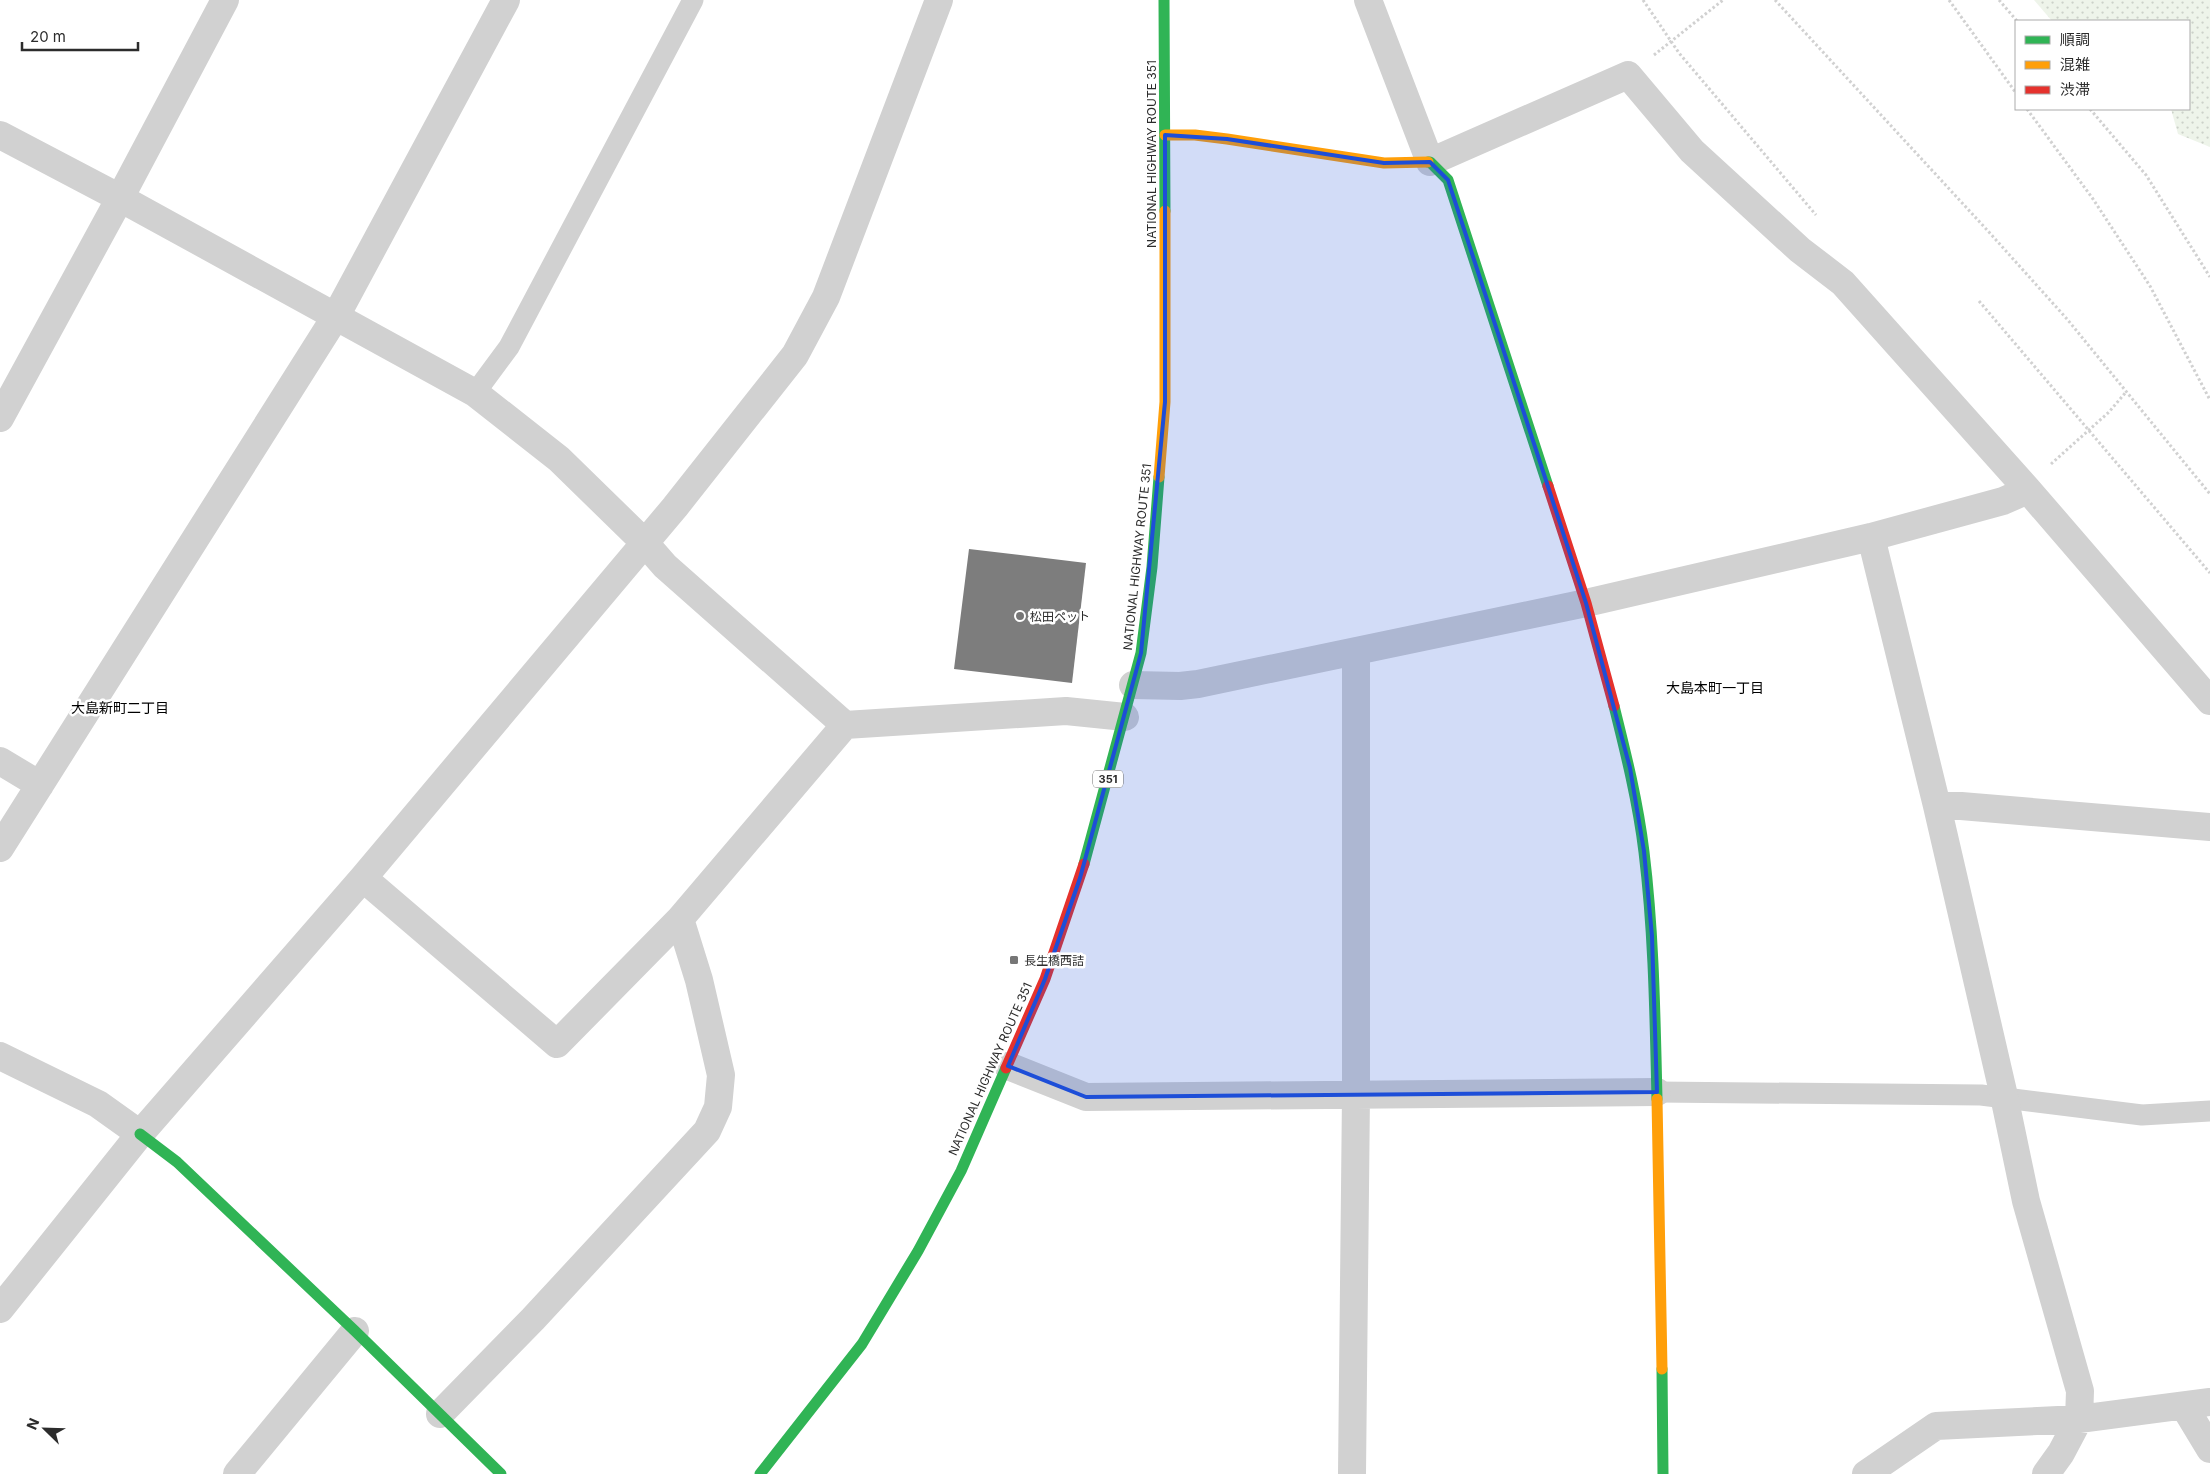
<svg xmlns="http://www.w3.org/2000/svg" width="2210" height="1474" viewBox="0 0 2210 1474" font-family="Inter,'Noto Sans JP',sans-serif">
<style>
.grass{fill:url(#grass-dots)}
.building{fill:#7d7d7d}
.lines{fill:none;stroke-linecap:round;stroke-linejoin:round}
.path{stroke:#d1d1d1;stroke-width:3;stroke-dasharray:2.5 2.5;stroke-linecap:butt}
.lane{stroke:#d1d1d1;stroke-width:21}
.street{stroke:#d1d1d1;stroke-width:28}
.fast{stroke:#30b455;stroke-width:11}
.slow{stroke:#ff9f0a;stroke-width:11}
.jam{stroke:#e5322d;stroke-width:11}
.marked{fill:#1d4ed8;fill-opacity:0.2;stroke:#1d4ed8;stroke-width:4;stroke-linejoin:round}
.poi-dot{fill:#767676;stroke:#fff;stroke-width:2}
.labels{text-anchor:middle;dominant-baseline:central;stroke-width:5;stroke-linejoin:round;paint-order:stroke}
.shield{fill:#fff;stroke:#6b6b6b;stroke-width:1}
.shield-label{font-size:11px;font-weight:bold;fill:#2c2c2c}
.street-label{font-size:12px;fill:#2c2c2c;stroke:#fff}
.poi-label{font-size:12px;fill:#2c2c2c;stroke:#fff;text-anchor:start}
.neighbourhood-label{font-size:14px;fill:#000;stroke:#fff}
</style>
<defs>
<pattern id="grass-dots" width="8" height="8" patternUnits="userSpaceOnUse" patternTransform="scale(1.25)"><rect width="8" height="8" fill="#eef4ea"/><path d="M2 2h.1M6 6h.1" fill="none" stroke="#ccd1c9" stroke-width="1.8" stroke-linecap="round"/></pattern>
</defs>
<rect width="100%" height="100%" fill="#fff"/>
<path class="grass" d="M2034,0h176v147l-32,-13 -7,-25h18v-88h-137z"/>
<path class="building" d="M969,549l117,14 -14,120 -118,-14z"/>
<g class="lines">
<path class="path" d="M1643,0l36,53 137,162
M1775,0l213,231 79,88 143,175
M1949,0l67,93
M1999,0l18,21
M1654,55l69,-55
M2027,109l66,90 57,87 60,114
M2090,109l56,66 64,102
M1979,301l231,272
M2051,464l58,-52 17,-20"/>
<path class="lane" d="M475,393l34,-46 184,-347
M1657,1092l324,3 161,20 68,-4"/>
<path class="street" d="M1368,0l62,162 198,-87 64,76 108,99 43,33 185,207 182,211
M0,135l120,63 355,195 84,66 85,83 21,24 180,159 221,-14 59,6
M0,418l120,-220 105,-198
M1871,537l66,269 67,290 22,105 54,190 -1,28 -18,34 -15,21
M1133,685l47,1 18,-2 388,-81 285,-66 132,-36 25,-11
M0,761l40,24
M1937,806h24l249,21
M0,848l336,-532 170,-316
M363,878l194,166 123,-125 165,-194
M0,1056l98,48 42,30
M1008,1066l78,31 571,-5
M0,1309l140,-175 223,-256 312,-371 120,-152 31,-58 113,-297
M2184,1406l26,43
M440,1414l93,-95 174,-188 11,-24 3,-32 -22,-95 -19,-61
M237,1474l118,-143
M1352,1474l4,-380v-442
M1866,1474l70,-48 143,-7 131,-17"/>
<path class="fast" d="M1164,0l1,211
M1428,162h2l18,18 100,306
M1614,706c12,48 24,96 30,146 10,82 11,165 13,247
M1084,864l57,-211 11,-86 7,-90
M140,1134l37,28 178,169 146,143
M1662,1369l1,105
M760,1474l102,-130 56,-93 43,-80 45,-103"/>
<path class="slow" d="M1165,135h30l32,4 157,24 44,-1
M1159,477l6,-75v-191
M1657,1099l5,270"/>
<path class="jam" d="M1548,486l38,117 28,103
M1006,1068l39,-89 39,-115"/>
</g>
<path class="marked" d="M1165,135l62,4 157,24 46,-1 18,18 138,423 44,165 14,83 8,85 5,156 -571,5 -78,-31 37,-87 35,-101 61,-225 24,-251z"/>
<g class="poi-dot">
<circle cx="1020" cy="616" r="5"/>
<rect x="1009" y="955" width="10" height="10" rx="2.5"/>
</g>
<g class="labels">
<rect class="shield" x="1093" y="770.5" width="30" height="17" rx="4"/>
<g class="shield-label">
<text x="1108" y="779">351</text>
</g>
<g class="street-label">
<text transform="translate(1151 154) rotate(-90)">NATIONAL HIGHWAY ROUTE 351</text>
<text transform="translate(1137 557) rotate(-84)">NATIONAL HIGHWAY ROUTE 351</text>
<text transform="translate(990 1069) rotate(-66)">NATIONAL HIGHWAY ROUTE 351</text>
</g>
<g class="poi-label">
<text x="1030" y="616">松田ペット</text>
<text x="1024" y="960">長生橋西詰</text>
</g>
<g class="neighbourhood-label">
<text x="1715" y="687">大島本町一丁目</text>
<text x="120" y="707">大島新町二丁目</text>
</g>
</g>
<rect x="2015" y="20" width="175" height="90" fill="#ffffff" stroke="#ababab"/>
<rect x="2025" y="36" width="25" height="8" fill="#30b455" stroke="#ababab"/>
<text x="2060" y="45" font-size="15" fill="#2c2c2c">順調</text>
<rect x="2025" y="61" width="25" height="8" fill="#ff9f0a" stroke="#ababab"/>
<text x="2060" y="70" font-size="15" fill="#2c2c2c">混雑</text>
<rect x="2025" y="86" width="25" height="8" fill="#e5322d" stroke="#ababab"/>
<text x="2060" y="95" font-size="15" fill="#2c2c2c">渋滞</text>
<g transform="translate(45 1429) rotate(293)" stroke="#ffffff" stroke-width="4" paint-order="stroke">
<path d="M0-4L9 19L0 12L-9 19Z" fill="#2c2c2c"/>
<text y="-8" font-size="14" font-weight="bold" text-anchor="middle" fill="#2c2c2c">N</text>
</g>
<path d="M22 42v8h116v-8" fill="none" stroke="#2c2c2c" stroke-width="2.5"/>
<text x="30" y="42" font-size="15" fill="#2c2c2c" stroke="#ffffff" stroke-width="4" paint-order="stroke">20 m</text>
</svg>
